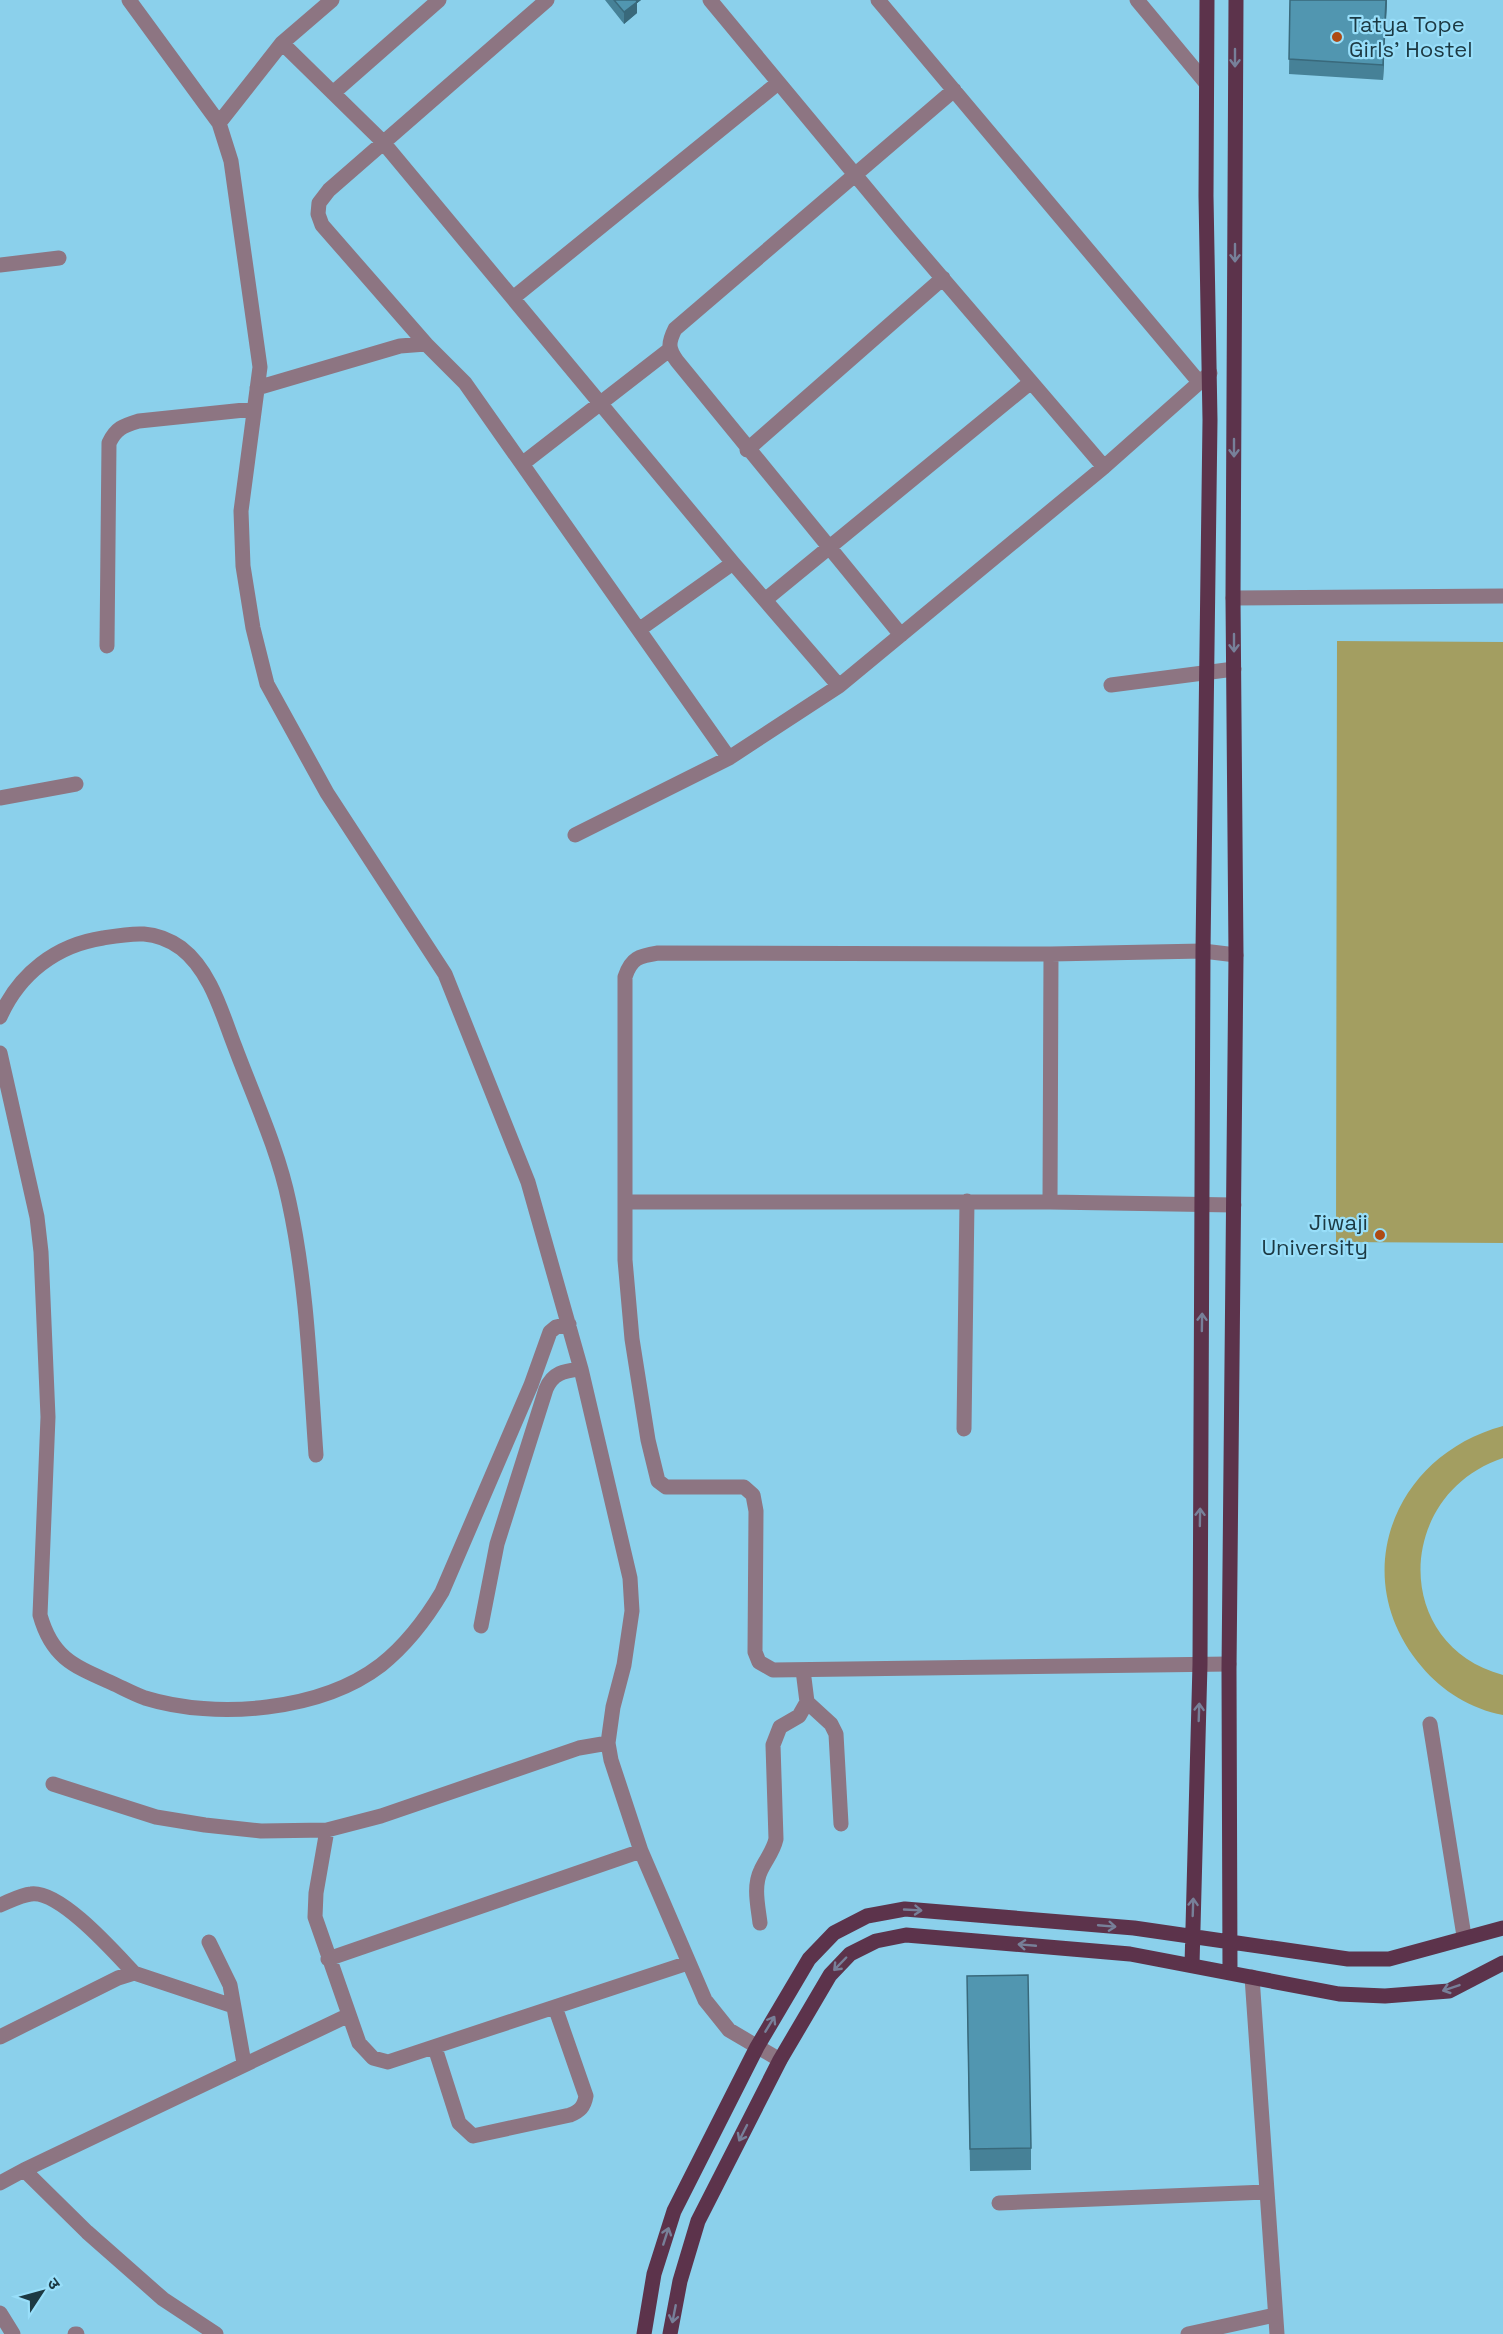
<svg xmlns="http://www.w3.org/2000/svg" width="1503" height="2334" viewBox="0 0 1503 2334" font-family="'Space Grotesk','Noto Sans Devanagari',sans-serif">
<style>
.green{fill:#a39e61}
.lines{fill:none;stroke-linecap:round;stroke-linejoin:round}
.minor{stroke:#8d7582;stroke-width:15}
.major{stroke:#5c334b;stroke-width:15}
.wall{fill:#468197}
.shaded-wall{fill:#39697b}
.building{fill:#5196b0;stroke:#39697b;stroke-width:1.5}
.oneway{stroke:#778099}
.poi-dot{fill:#ae4b15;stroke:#98def9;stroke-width:2}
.labels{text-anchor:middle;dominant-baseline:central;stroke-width:4.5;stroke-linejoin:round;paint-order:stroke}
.poi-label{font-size:22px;fill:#1c3943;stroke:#98def9;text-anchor:start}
</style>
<rect width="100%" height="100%" fill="#8bd0eb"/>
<path class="green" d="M1337,641l166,1v601l-167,-1z
M1503,1426v32c-108,36 -112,187 0,217v40c-32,-6 -61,-24 -81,-48 -77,-90 -28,-212 81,-241z"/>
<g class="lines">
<path class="minor" d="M129,0l90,123 12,38 29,206 -19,144 2,55 10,62 14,56 60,109 118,181 83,208 53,187 49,209 2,33 -8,54 -11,42 -5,36 3,17 30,91 64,149 24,30 51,30
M710,0l191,230 203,237
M878,0l321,382
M1137,0l69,83
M282,43l100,98 351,422 106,123 265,-219 106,-94
M333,93l106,-93
M219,123l63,-80 50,-43
M0,265l59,-7
M513,298l265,-215
M426,344l-104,-119 -4,-11 1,-11 10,-13 218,-190
M257,388l143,-42 26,-2 39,39 264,375
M747,450l196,-172
M522,464l147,-114
M1233,598l270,-2
M765,600l266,-218
M640,629l93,-66
M901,635l-224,-274c-9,-12 -9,-18 -2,-32l279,-239
M107,646l2,-203c7,-15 14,-17 30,-22l115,-12
M1111,685l123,-16
M0,798l76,-14
M575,835l154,-77 110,-72
M0,1017c19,-43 56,-72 103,-79 30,-5 51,-9 78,10 30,23 41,66 54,99 19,51 43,102 54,155 18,82 21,169 27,253
M0,1053l37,164 4,35 7,165 -8,198c12,43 34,51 72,68 11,5 22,11 33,15 71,22 176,13 236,-33 25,-20 45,-46 61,-73l89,-207 19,-53 6,-5 13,-3
M626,1202h424l184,3
M1050,1202l1,-248
M964,1429l3,-228
M481,1626l16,-82 49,-155c7,-17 19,-18 35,-20
M1229,1664l-456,6 -14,-8 -4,-10 1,-141 -3,-16 -9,-8h-78l-8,-6 -10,-41 -16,-101 -7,-79v-283c6,-19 14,-21 33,-24l393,1 152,-3 33,4
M807,1702l24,22 5,10 5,90
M1430,1724l34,212
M53,1784l103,33 49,8 56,6 66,-1 54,-14 198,-68 29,-5
M327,1830l-11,63 -1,24 44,126 14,15 15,4 300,-99
M0,1905c10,-4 21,-10 31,-11 29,-4 84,59 103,79
M760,1923c-2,-17 -7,-37 1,-53 5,-11 12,-18 15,-31l-3,-94 7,-18 19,-11 8,-14 -4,-32
M209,1942l21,43 14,78
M328,1959l313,-108
M1252,1977l25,357
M0,2037l118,-59 16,-5 99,33
M435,2048l24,75 14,13 97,-21c10,-4 14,-8 16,-19l-31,-89
M0,2183l24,-13
M999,2203l267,-11
M0,2313l13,21
M75,2334h2
M216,2334l-53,-35 -76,-67 -63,-62 325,-155
M1188,2334l87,-19"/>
<path class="major" d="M1192,1965l8,-301 3,-713 7,-531 -4,-224 1,-196
M1230,1972l-1,-302 7,-715 -3,-357 3,-598
M644,2334l10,-60 20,-63 83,-164 52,-88 25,-26 33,-17 38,-7 229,19 214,31h41l114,-31
M670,2334l10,-53 18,-60 82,-161 50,-85 20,-21 26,-13 30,-6 224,19 209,40 46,2 64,-5 54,-28"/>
</g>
<path class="wall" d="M605,0h36l-4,3v10l-13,11z
M1290,0h97l-4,80 -94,-6z
M967,1998l64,150v22l-61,1z"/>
<path class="shaded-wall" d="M632,0h9l-4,3v10l-13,11v-12z
M1386,0h1l-4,80v-15z"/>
<path class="building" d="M614,0h22l1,2 -13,10z
M1290,0h96l-3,65 -94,-6z
M1028,1975l3,173 -61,1 -3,-173z"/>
<defs><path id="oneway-shaft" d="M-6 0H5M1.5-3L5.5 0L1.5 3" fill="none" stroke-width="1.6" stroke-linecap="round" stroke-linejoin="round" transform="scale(1.5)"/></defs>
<g class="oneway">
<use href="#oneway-shaft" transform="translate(1235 58) rotate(90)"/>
<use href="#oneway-shaft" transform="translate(1235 253) rotate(90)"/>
<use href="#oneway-shaft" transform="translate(1234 448) rotate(90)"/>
<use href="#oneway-shaft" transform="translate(1234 643) rotate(90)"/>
<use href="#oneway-shaft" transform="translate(1202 1322) rotate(-89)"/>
<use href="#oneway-shaft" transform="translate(1200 1517) rotate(-89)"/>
<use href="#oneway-shaft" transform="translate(1199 1712) rotate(-88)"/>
<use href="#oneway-shaft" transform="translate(1193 1907) rotate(-88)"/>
<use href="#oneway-shaft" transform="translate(913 1910) rotate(3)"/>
<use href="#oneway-shaft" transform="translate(1107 1926) rotate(5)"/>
<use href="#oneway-shaft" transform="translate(1027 1945) rotate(-175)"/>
<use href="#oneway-shaft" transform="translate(840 1964) rotate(134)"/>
<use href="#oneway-shaft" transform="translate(1451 1988) rotate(161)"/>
<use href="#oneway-shaft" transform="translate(770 2024) rotate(-59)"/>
<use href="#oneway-shaft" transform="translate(743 2133) rotate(117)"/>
<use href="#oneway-shaft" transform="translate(666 2236) rotate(-72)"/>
<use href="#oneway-shaft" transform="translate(674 2314) rotate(101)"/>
</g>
<g class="poi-dot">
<circle cx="1337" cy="37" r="6"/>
<circle cx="1380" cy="1235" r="6"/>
</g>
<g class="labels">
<g class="poi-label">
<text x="1349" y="24">Tatya Tope<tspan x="1349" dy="25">Girls' Hostel</tspan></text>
<text x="1368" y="1222" text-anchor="end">Jiwaji<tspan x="1368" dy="25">University</tspan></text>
</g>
</g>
<g transform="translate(42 2292) rotate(54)" stroke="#98def9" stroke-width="4.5" paint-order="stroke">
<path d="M0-4.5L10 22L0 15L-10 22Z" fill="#1c3943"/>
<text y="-9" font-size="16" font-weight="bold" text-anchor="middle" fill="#1c3943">उ</text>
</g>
</svg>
